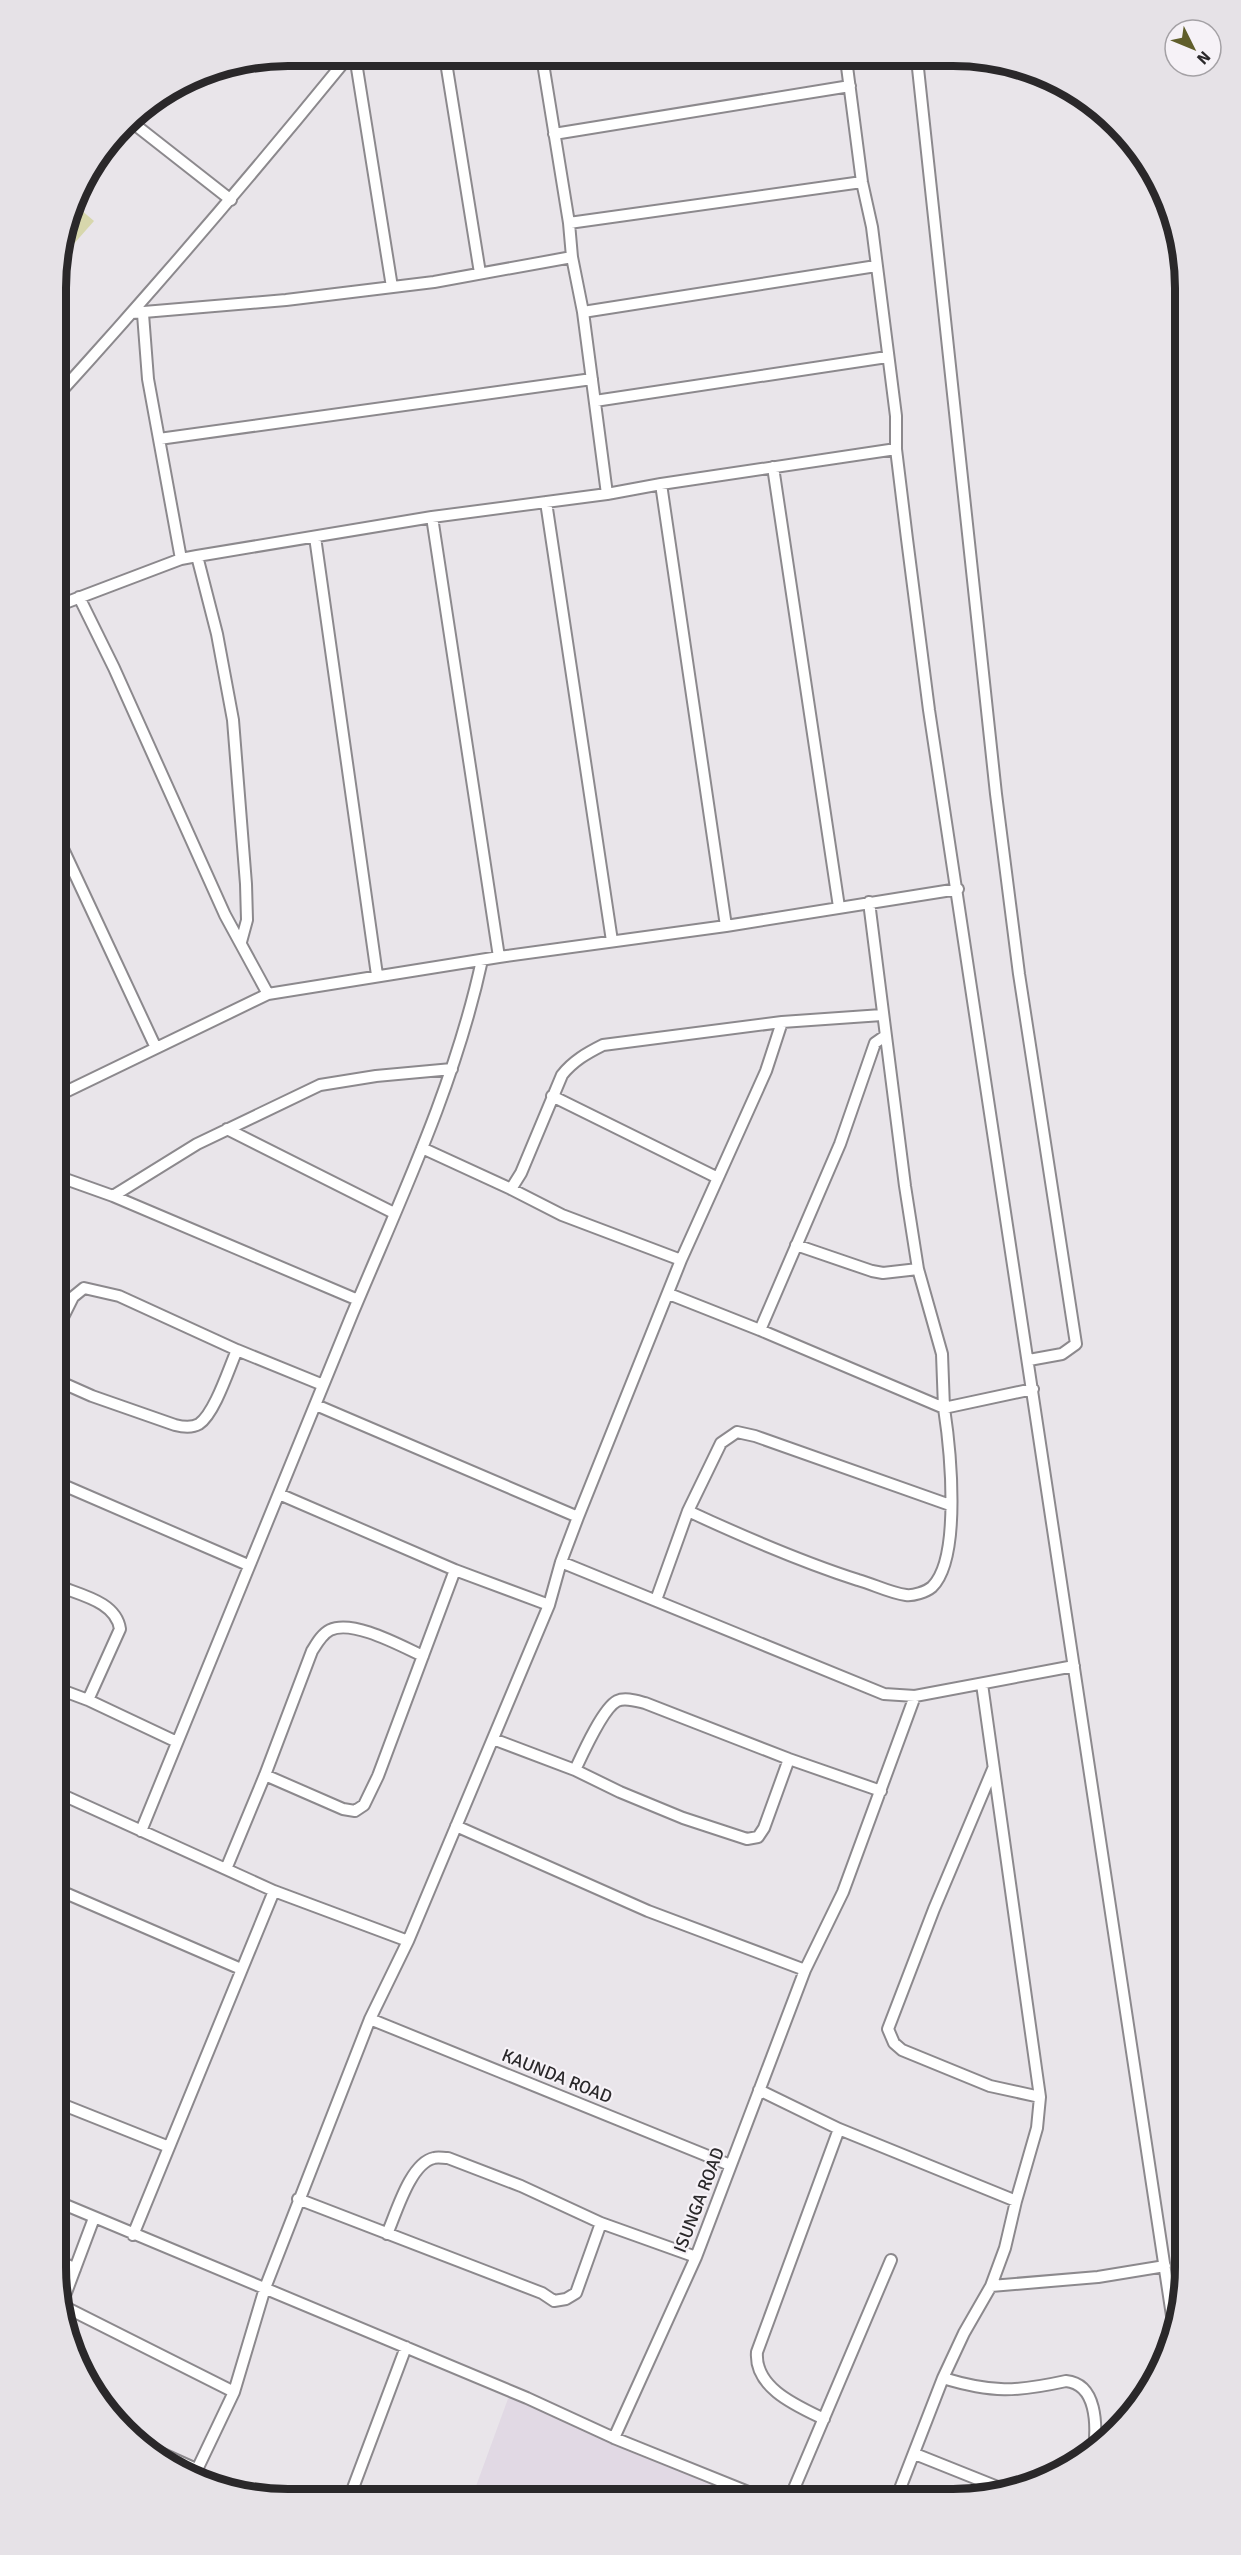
<svg xmlns="http://www.w3.org/2000/svg" width="1241" height="2555" viewBox="0 0 1241 2555" font-family="Signika,sans-serif">
<style>
.built{fill:#e1d9e4}
.green{fill:#d7d7ac}
.lines{fill:none;stroke-linecap:round;stroke-linejoin:round}
.minor-casing{stroke:#8c898d;stroke-width:14}
.minor{stroke:#fff;stroke-width:10}
.labels{text-anchor:middle;dominant-baseline:central;stroke-width:4.5;stroke-linejoin:round;paint-order:stroke}
.street-label{font-size:18px;fill:#2a282a;stroke:#f6f2f7}
.rim{fill:none;stroke:#2a282a;stroke-width:8}
</style>
<rect width="100%" height="100%" fill="#e9e5ea"/>
<path class="built" d="M509,2396l249,102 -286,-1z"/>
<path class="green" d="M74,204l20,17 -37,42v-5z"/>
<g class="lines">
<g class="minor-casing">
<path id="minor" d="M445,56l35,217
M542,57l27,166 3,34 11,55 24,182
M846,59l16,123 10,45 24,189v33l11,90 22,171 245,1619
M917,59l79,735 23,180 57,370 -14,10 -33,6
M351,62l49,-6
M356,62l36,225
M129,120l102,80
M554,134l296,-48
M569,223l293,-41
M583,312l293,-46
M132,313l154,-13 148,-18 138,-25
M143,314l5,65 33,180
M57,396c99,-109 194,-220 287,-334l-1,-6
M595,401l292,-44
M159,439l433,-60
M773,467l66,440
M661,484l65,442
M546,502l66,439
M432,517l67,440
M315,537l62,438
M197,556l20,78 16,86 13,164 1,36 -6,22
M57,582l4,23
M79,597l35,71 111,247 43,79
M57,606l124,-47 16,-3 235,-39 175,-23 54,-10 235,-35
M57,836l99,212
M869,902l36,284 13,83 24,85 2,54 89,-19
M57,1096l211,-102 231,-37 227,-31 232,-37
M552,1096l166,82
M227,1129l167,84
M422,1148l89,41 51,26 119,45
M57,1176l56,20 84,-52 123,-59 56,-9 76,-7
M511,1189l10,-16 41,-98c11,-14 25,-22 41,-30l179,-23 100,-7
M113,1196l245,104
M796,1245l76,26 11,2 35,-4
M669,1294l91,36 184,78c6,39 18,150 -12,179 -6,5 -19,9 -26,8 -16,-2 -33,-11 -48,-15 -59,-19 -114,-43 -170,-69
M760,1330l80,-186 35,-101 10,-7
M56,1331l17,-34 11,-9 35,8 118,54 86,35
M56,1380l36,16 83,29c8,2 17,3 24,-1 16,-11 30,-56 38,-74
M316,1405l262,112
M56,1482l192,83
M279,1494l176,76 94,35
M561,1562l323,132 31,2 159,-30
M56,1585c23,10 60,16 64,44l-32,71 89,42
M656,1600l32,-89 33,-68 16,-11 18,4 195,69
M56,1688l32,12
M493,1739l82,31 45,22 63,26 64,21 11,-2 6,-9 25,-69
M993,1769l-59,140 -46,120 6,14 8,7 88,36 50,11
M575,1770c7,-15 28,-62 42,-69 8,-4 20,0 28,2l144,56 92,32
M265,1775l78,34 12,2 9,-6 14,-29 77,-206
M56,1792l218,99 134,50
M56,1808l5,-13
M456,1826l192,85 157,59
M141,1831c69,-171 139,-342 210,-514 49,-117 104,-232 131,-357
M226,1869l39,-94 47,-124c5,-8 10,-17 18,-21 23,-11 71,16 93,26
M56,1889l185,80
M370,2019l360,146
M759,2090l80,39 177,72
M56,2102l113,45
M298,2199l244,94 12,8 12,-2 10,-6 25,-70
M56,2201l471,197 87,40 149,60
M387,2234c9,-20 23,-71 47,-76 4,-1 9,0 14,0l73,28 80,37 95,34
M133,2235l141,-344
M56,2259l19,10
M991,2286l107,-9 67,-11
M61,2305l173,87
M61,2306l33,-88
M943,2378c49,15 73,14 123,3 31,3 31,44 28,69
M824,2419c-27,-13 -70,-31 -67,-67l82,-223
M614,2438l82,-181 109,-287 38,-78 72,-196
M134,2441l62,28
M915,2454l95,38
M193,2478l41,-86 31,-104 105,-269 38,-78 141,-336 12,-43 17,-45 103,-257 85,-189 16,-49
M350,2496l56,-149
M790,2498l101,-238
M896,2499l47,-121 21,-45 27,-47 14,-38 11,-47 21,-73 3,-31 -58,-413"/>
</g>
<use href="#minor" class="minor"/>
</g>
<g class="labels">
<g class="street-label">
<text transform="translate(557 2076) rotate(22)">KAUNDA ROAD</text>
<text transform="translate(699 2200) rotate(-69)">ISUNGA ROAD</text>
</g>
</g>
<path d="M0 0H1241V2555H0ZM288 66H953A222 222 0 0 1 1175 288V2267A222 222 0 0 1 953 2489H288A222 222 0 0 1 66 2267V288A222 222 0 0 1 288 66Z" fill="#e6e2e7" fill-rule="evenodd"/>
<path class="rim" d="M288 66H953A222 222 0 0 1 1175 288V2267A222 222 0 0 1 953 2489H288A222 222 0 0 1 66 2267V288A222 222 0 0 1 288 66Z"/>
<g transform="translate(1193 48) rotate(133)"><circle r="28" fill="#f6f2f7" stroke="#a4a1a5" stroke-width="1.5"/>
<path d="M0-4.5L10 22L0 15L-10 22Z" fill="#605e2b"/>
<text y="-9" font-size="16" font-weight="bold" text-anchor="middle" fill="#2a282a">N</text>
</g>
</svg>
